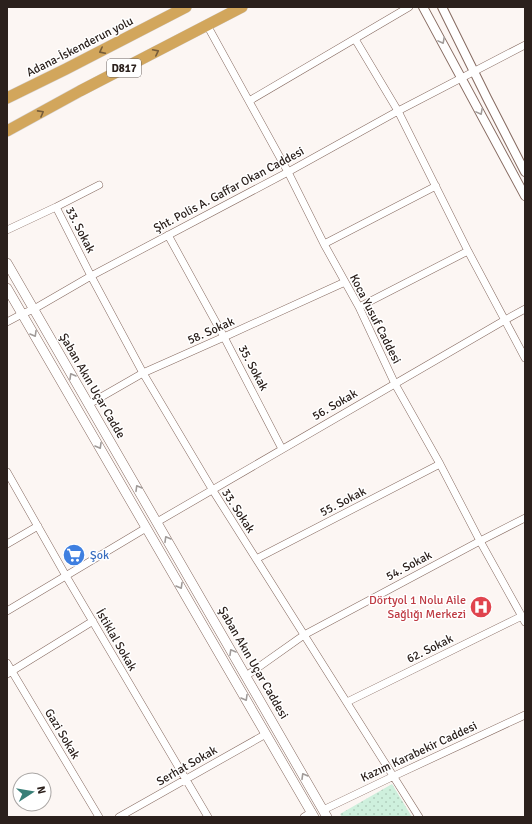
<svg xmlns="http://www.w3.org/2000/svg" width="532" height="824" viewBox="0 0 532 824" font-family="Signika,sans-serif">
<style>
.park{fill:url(#park-dots)}
.lines{fill:none;stroke-linecap:round;stroke-linejoin:round}
.minor-casing{stroke:#866a60;stroke-width:8}
.tertiary-casing{stroke:#866a60;stroke-width:10}
.secondary-casing{stroke:#866a60;stroke-width:10}
.trunk-casing{stroke:#d5d2d2;stroke-width:12}
.minor{stroke:#fff;stroke-width:7}
.tertiary{stroke:#fff;stroke-width:8}
.secondary{stroke:#fff;stroke-width:9}
.trunk{stroke:#d2a65c;stroke-width:11}
.oneway{stroke:#a09b99}
.oneway2{stroke:#765c39}
.labels{text-anchor:middle;dominant-baseline:central;stroke-width:3;stroke-linejoin:round;paint-order:stroke}
.shield{fill:#fff;stroke:#6b6360;stroke-width:1}
.shield-label{font-size:11px;font-weight:bold;fill:#2b201c}
.street-label{font-size:12px;fill:#2b201c;stroke:#fff}
.shop-label{font-size:12px;fill:#366cbe;stroke:#fff;text-anchor:start}
.health-label{font-size:12px;fill:#be3a42;stroke:#fff;text-anchor:end}
</style>
<defs>
<pattern id="park-dots" width="8" height="8" patternUnits="userSpaceOnUse"><rect width="8" height="8" fill="#cef0dd"/><path d="M2 2h.1M6 6h.1" fill="none" stroke="#b1cebd" stroke-width="1.8" stroke-linecap="round"/></pattern>
</defs>
<rect width="100%" height="100%" fill="#fcf6f3"/>
<path class="park" d="M392,784l20,33h-70l-2,-3z"/>
<g class="lines">
<g class="minor-casing">
<path id="minor" d="M207,25l81,147 36,72 35,63 36,77 45,80 40,77 45,81
M355,39l43,72 70,140 57,107
M249,101l160,-94
M56,207l35,69 52,97 69,116 207,328
M7,230l49,-23 43,-22
M168,235l56,102 58,112
M324,244l112,-58
M359,307l109,-56
M7,322l15,-8 12,-5 57,-33 197,-104 110,-61 127,-66
M89,404l54,-31 81,-36 121,-55
M7,472l59,104 142,241
M157,522l348,-202 20,-11
M7,544l31,-18
M256,559l184,-95
M7,611l139,-83
M7,663l92,154
M7,674l86,-53
M246,676l58,-41 176,-94 45,-23
M347,702l175,-86
M323,810l71,-34 131,-61
M119,817l147,-83
M304,817l8,-5"/>
</g>
<g class="tertiary-casing">
<path id="tertiary" d="M423,7l102,189
M442,7l45,91 38,74"/>
</g>
<g class="secondary-casing">
<path id="secondary" d="M7,263l320,554
M7,288l307,529"/>
</g>
<g class="trunk-casing">
<path id="trunk" d="M7,98l59,-29 120,-62
M7,131l73,-40 162,-84"/>
</g>
<use href="#minor" class="minor"/>
<use href="#tertiary" class="tertiary"/>
<use href="#secondary" class="secondary"/>
<use href="#trunk" class="trunk"/>
</g>
<defs><path id="oneway-chevron" d="M-2-3.5L2.5 0L-2 3.5" fill="none" stroke-width="1.6" stroke-linecap="round" stroke-linejoin="round"/></defs>
<g class="oneway">
<use href="#oneway-chevron" transform="translate(442 41) rotate(62)"/>
<use href="#oneway-chevron" transform="translate(480 112) rotate(62)"/>
<use href="#oneway-chevron" transform="translate(34 334) rotate(60)"/>
<use href="#oneway-chevron" transform="translate(72 376) rotate(-120)"/>
<use href="#oneway-chevron" transform="translate(99 446) rotate(60)"/>
<use href="#oneway-chevron" transform="translate(138 488) rotate(-120)"/>
<use href="#oneway-chevron" transform="translate(167 539) rotate(-120)"/>
<use href="#oneway-chevron" transform="translate(180 586) rotate(60)"/>
<use href="#oneway-chevron" transform="translate(232 652) rotate(-120)"/>
<use href="#oneway-chevron" transform="translate(245 698) rotate(60)"/>
<use href="#oneway-chevron" transform="translate(304 776) rotate(-120)"/>
</g>
<g class="oneway2">
<use href="#oneway-chevron" transform="translate(102 51) rotate(153)"/>
<use href="#oneway-chevron" transform="translate(156 52) rotate(-27)"/>
<use href="#oneway-chevron" transform="translate(41 113) rotate(-29)"/>
</g>
<defs>
<g id="supermarket-disc" transform="scale(1.15)"><circle r="9.5" fill="#3f7fe0" stroke="#fff"/><path d="M-6-5.5h2.5l.6 2H6L4.5 2H-2.5L-4.4-4H-6ZM-1.5 3.2a1.3 1.3 0 1 0 .1 0ZM3 3.2a1.3 1.3 0 1 0 .1 0Z" fill="#fff"/></g>
<g id="hospital-disc" transform="scale(1.15)"><circle r="9.5" fill="#e0444e" stroke="#fff"/><path d="M-5-5h3v3.5h4V-5h3V5h-3V1.5h-4V5h-3Z" fill="#fff"/></g>
</defs>
<g fill-rule="evenodd">
<use href="#supermarket-disc" x="74" y="555"/>
<use href="#hospital-disc" x="481" y="607"/>
</g>
<g class="labels">
<rect class="shield" x="107" y="59" width="34" height="18" rx="3"/>
<g class="shield-label">
<text x="124" y="68">D817</text>
</g>
<g class="street-label">
<text transform="translate(80 47) rotate(-27)">Adana-İskenderun yolu</text>
<text transform="translate(229 190) rotate(-28)">Şht. Polis A. Gaffar Okan Caddesi</text>
<text transform="translate(80 230) rotate(63)">33. Sokak</text>
<text transform="translate(375 319) rotate(63)">Koca Yusuf Caddesi</text>
<text transform="translate(211 331) rotate(-24)">58. Sokak</text>
<text transform="translate(253 368) rotate(62)">35. Sokak</text>
<text transform="translate(92 386) rotate(60)">Şaban Akın Uçar Cadde</text>
<text transform="translate(335 405) rotate(-30)">56. Sokak</text>
<text transform="translate(343 502) rotate(-27)">55. Sokak</text>
<text transform="translate(238 511) rotate(57)">33. Sokak</text>
<text transform="translate(409 566) rotate(-28)">54. Sokak</text>
<text transform="translate(116 640) rotate(60)">İstiklal Sokak</text>
<text transform="translate(430 649) rotate(-26)">62. Sokak</text>
<text transform="translate(253 663) rotate(60)">Şaban Akın Uçar Caddesi</text>
<text transform="translate(62 734) rotate(59)">Gazi Sokak</text>
<text transform="translate(419 752) rotate(-25)">Kazım Karabekir Caddesi</text>
<text transform="translate(187 766) rotate(-30)">Serhat Sokak</text>
</g>
<g class="shop-label">
<text x="90" y="555">Şok</text>
</g>
<g class="health-label">
<text x="466" y="600">Dörtyol 1 Nolu Aile<tspan x="466" dy="14">Sağlığı Merkezi</tspan></text>
</g>
</g>
<rect width="532" height="824" fill="none" stroke="#2b201c" stroke-width="16"/>
<g transform="translate(32 792) rotate(78)"><circle r="19" fill="#ffffff" stroke="#aaa6a4"/>
<path d="M0-3L7 15L0 10L-7 15Z" fill="#387f77"/>
<text y="-6" font-size="11" font-weight="bold" text-anchor="middle" fill="#2b201c">N</text>
</g>
</svg>
